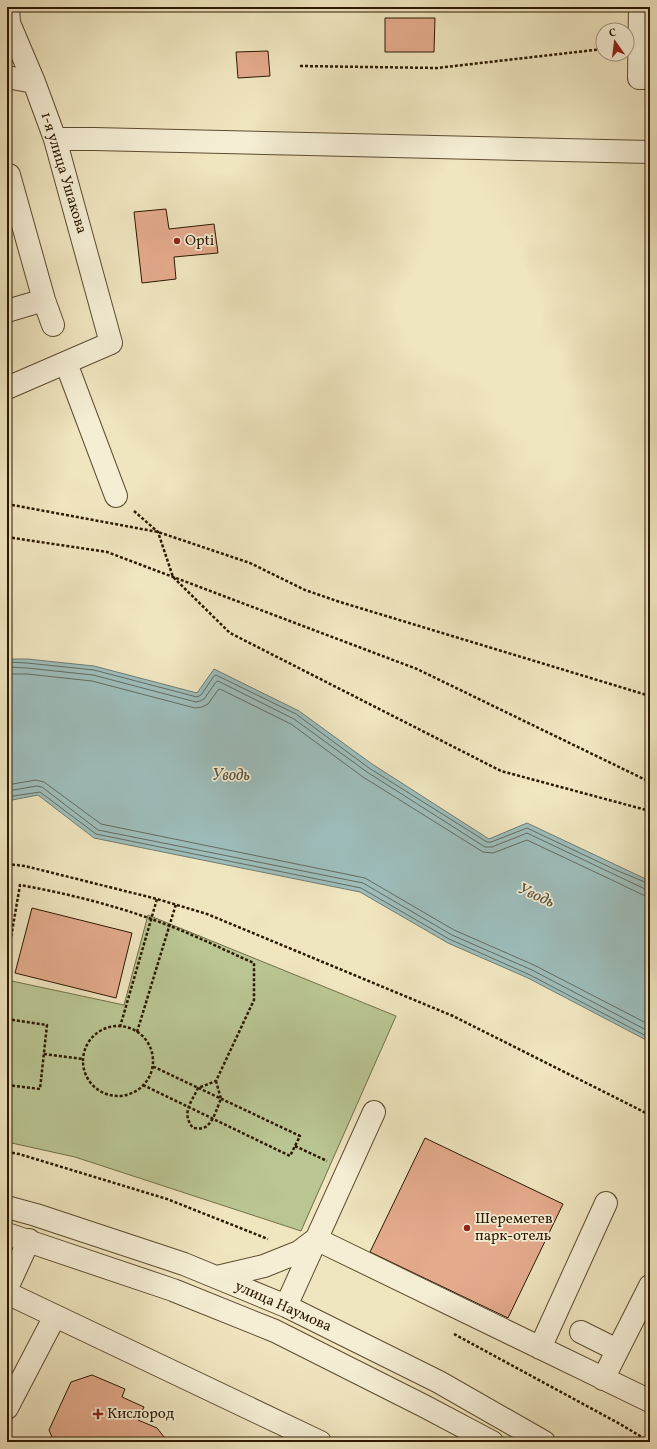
<svg xmlns="http://www.w3.org/2000/svg" width="657" height="1449" viewBox="0 0 657 1449" font-family="Vollkorn,serif">
<style>
.green{fill:#b9c592;stroke:#726f49}
.water{fill:#9dbdbb;stroke:#707b70}
.lines{fill:none;stroke-linecap:round;stroke-linejoin:round}
.shore{stroke:#646b5e;stroke-width:1}
.building{fill:#e3aa8c;stroke:#2c1900}
.minor-casing{stroke:#5d4c30;stroke-width:24}
.path{stroke:#2c1900;stroke-width:2.5;stroke-dasharray:3 2;stroke-linecap:butt}
.minor{stroke:#f5eed5;stroke-width:22}
.poi-dot{fill:#8f2418;stroke:#f5eed5;stroke-width:1.5}
.labels{text-anchor:middle;dominant-baseline:central;stroke-width:3.5;stroke-linejoin:round;paint-order:stroke}
.street-label{font-size:15px;fill:#2c1900;stroke:#f5eed5}
.poi-label{font-size:15px;fill:#2c1900;stroke:#f5eed5;text-anchor:start}
.water-label{font-size:16px;font-style:italic;fill:#545241;stroke:#f5eed5}
</style>
<rect width="100%" height="100%" fill="#efe5bf"/>
<filter id="stains"><feTurbulence type="fractalNoise" baseFrequency=".005" numOctaves="4"/><feColorMatrix values="0 0 0 0 .2 0 0 0 0 .09 0 0 0 0 .02 0 0 0 .5 -.17"/></filter>
<radialGradient id="worn" r=".72"><stop offset=".6" stop-color="#630" stop-opacity="0"/><stop offset="1" stop-color="#630" stop-opacity=".3"/></radialGradient>
<path class="green" d="M148,915l248,101 -95,215 -226,-74 -68,-15v-162l117,25z"/>
<path class="water" d="M7,659h20l67,7 103,27 17,-24 85,42 73,53 117,75 38,-16 123,58v161l-122,-64 -80,-35 -88,-51 -266,-54 -56,-43 -31,6z"/>
<g class="lines">
<path class="shore" d="M7,662l20,1 67,7 103,27 4,-2 13,-19 2,-1 80,39 73,54 118,74h4l36,-14 91,43 32,13
M7,667l20,1 66,7 103,27 4,-1 4,-2 12,-17 2,-1 76,38 73,53 118,75h7l35,-14 118,56 5,1
M7,674h20l65,7 103,27 7,-1 6,-3 10,-14 2,-1 71,35 72,53 120,75 10,1 34,-13 87,41 29,14 7,1
M7,785l29,-5 8,2 57,42 264,54 89,52 80,35 116,60
M7,791l30,-5 5,1 56,43 265,53 89,52 80,35 118,62
M7,797l33,-5 56,42 265,54 88,51 81,36 120,63"/>
</g>
<path class="building" d="M385,18h50l-1,34h-49z
M268,51l2,25 -32,2 -2,-26z
M166,209l3,20 45,-5 4,29 -44,4 2,22 -34,4 -8,-71z
M32,908l100,25 -16,65 -101,-25z
M425,1138l138,66 -55,114 -138,-66z
M92,1375l33,14 -3,8 22,10 -6,13 19,8 11,14h-114l-5,-12 22,-48z"/>
<g class="lines">
<g class="minor-casing">
<path id="minor" d="M640,7l-1,71h11
M7,77l27,5
M55,139h39l556,13
M9,175l35,125
M7,311l37,-11 9,25
M66,363l50,133
M7,388l104,-45 -56,-204 -21,-57 -25,-59 -1,-16
M7,1207l29,8 148,49 102,42 153,76 105,60
M7,1234l166,56 102,41 149,75 68,36
M316,1239l334,162
M217,1277l47,-11 35,-14 17,-13
M7,1288l22,-48
M7,1293l313,149
M286,1306l88,-194
M581,1332l36,18
M540,1348l66,-145
M603,1379l47,-93
M7,1408l48,-92"/>
</g>
<path class="path" d="M300,66l137,2 166,-19
M7,504l151,28 92,31 55,27 35,12 310,94
M134,511l24,21 15,45 57,56 271,138 149,40
M7,537l100,15 310,117 233,113
M7,864l18,2 132,33 50,15 246,102 197,99
M7,961l13,-76c50,9 102,22 150,41 29,11 56,25 84,37v37l-38,81 -18,7c-7,15 -17,25 -5,40 3,0 7,1 10,0 10,-3 14,-21 18,-29l-5,-18
M7,1019l40,6 -7,64 -33,-4
M83 1061a35 35 0 1 1 70 0a35 35 0 1 1-70 0Z
M120,1027l37,-128
M137,1032l39,-128
M44,1054l39,5
M143,1085l147,71 10,-20 -148,-70
M295,1146l32,15
M7,1152l12,2 148,45 101,40
M454,1334l166,90 30,18"/>
<use href="#minor" class="minor"/>
</g>
<g class="poi-dot">
<circle cx="177" cy="241" r="4"/>
<circle cx="467" cy="1228" r="4"/>
<path d="M96 1408h4v4h4v4h-4v4h-4v-4h-4v-4h4z"/>
</g>
<g class="labels">
<g class="street-label">
<text transform="translate(63 173) rotate(73)">1-я улица Ушакова</text>
<text transform="translate(283 1307) rotate(24)">улица Наумова</text>
</g>
<g class="poi-label">
<text x="185" y="241">Opti</text>
<text x="475" y="1219">Шереметев<tspan x="475" dy="17">парк-отель</tspan></text>
<text x="107" y="1414">Кислород</text>
</g>
<g class="water-label">
<text x="231" y="776">Уводь</text>
<text transform="translate(536 896) rotate(24)">Уводь</text>
</g>
</g>
<rect width="657" height="1449" fill="none" stroke="#efe5bf" stroke-width="24"/>
<rect x="8" y="8" width="641" height="1433" fill="none" stroke="#2c1900" stroke-width="2"/>
<rect x="12" y="12" width="633" height="1425" fill="none" stroke="#2c1900"/>
<g transform="translate(615 42) rotate(346)"><circle r="19" fill="#f5eed5" stroke="#a59980"/>
<path d="M0-3L7 15L0 10L-7 15Z" fill="#8f2418"/>
<text y="-6" font-size="11" font-weight="bold" text-anchor="middle" fill="#2c1900">С</text>
</g>
<rect width="100%" height="100%" filter="url(#stains)"/>
<rect width="100%" height="100%" fill="url(#worn)"/>
</svg>
